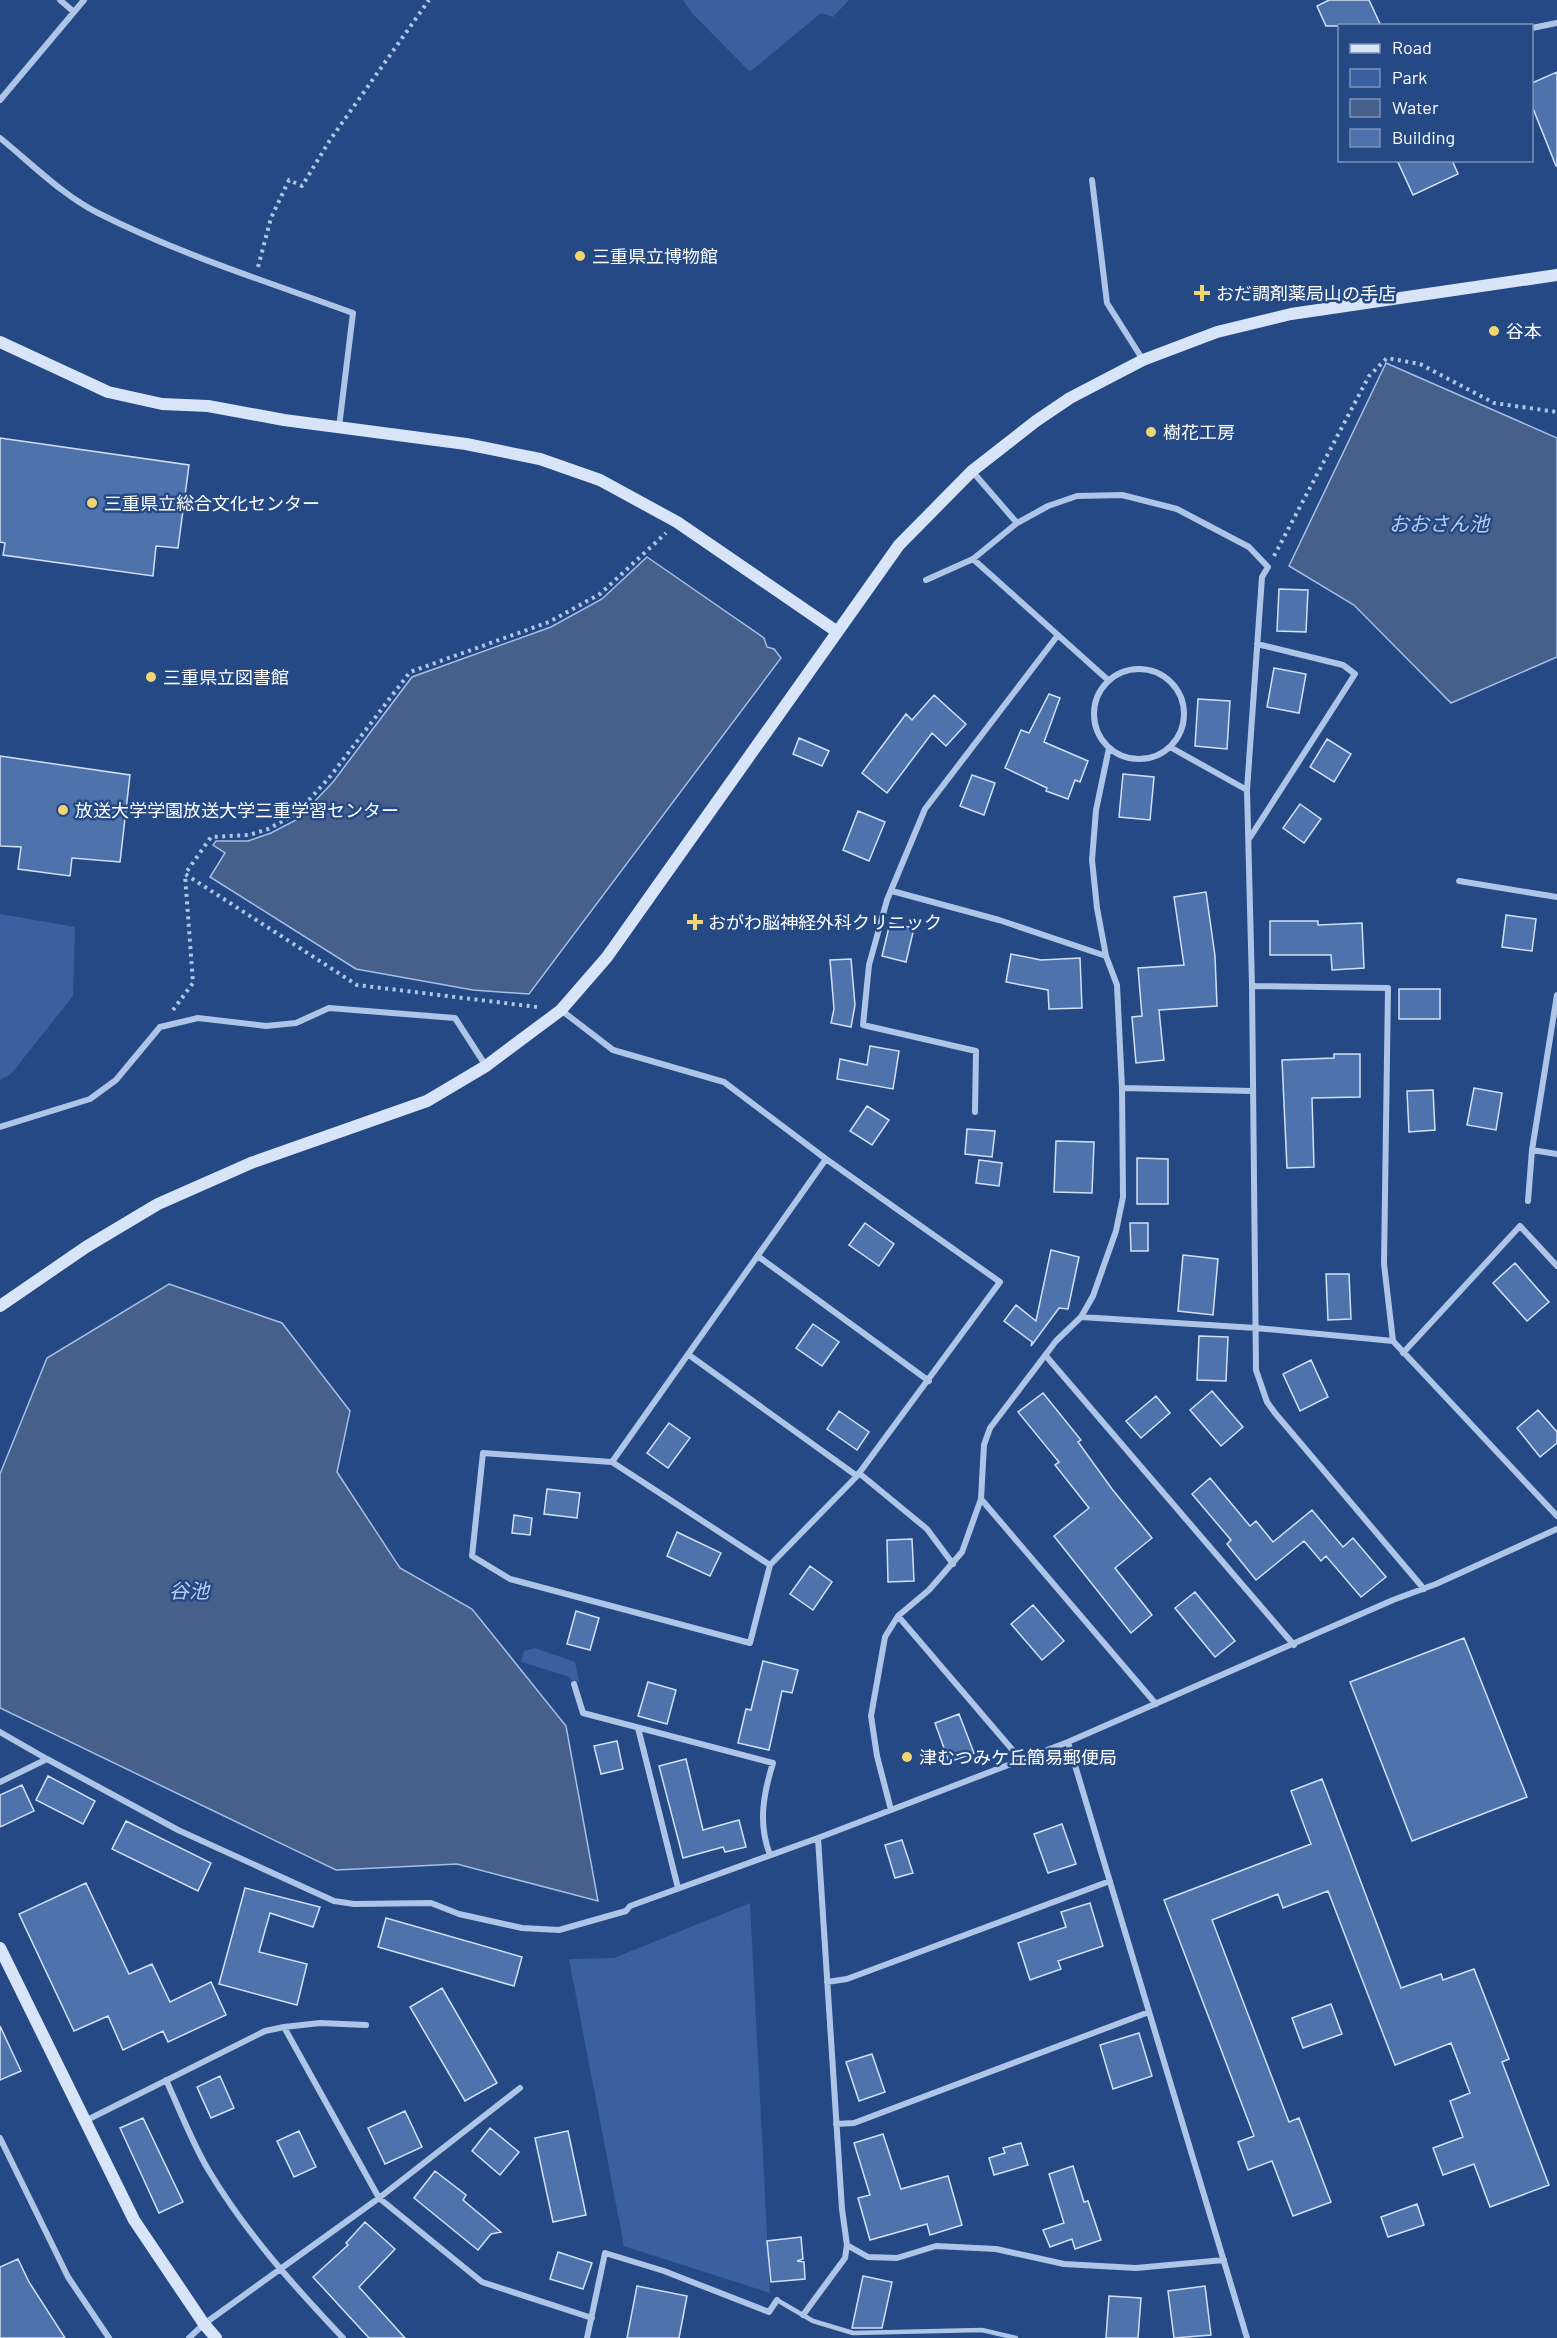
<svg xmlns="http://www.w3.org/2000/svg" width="1557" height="2338" viewBox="0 0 1557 2338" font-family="Barlow,'Noto Sans JP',sans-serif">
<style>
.green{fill:#3961a1}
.water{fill:#47608b;stroke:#a3bfe8;stroke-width:1.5}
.building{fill:#4d72ac;stroke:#d2e0f6;stroke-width:1.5}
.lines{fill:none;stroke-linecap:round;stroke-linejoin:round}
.path{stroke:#aec5e8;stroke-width:4;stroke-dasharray:3 4.5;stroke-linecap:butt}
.lane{stroke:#aec5e8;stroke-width:4.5}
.street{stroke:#aec5e8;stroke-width:6}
.secondary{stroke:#d8e4f7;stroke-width:12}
.poi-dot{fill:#f2d573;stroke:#254984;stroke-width:2}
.labels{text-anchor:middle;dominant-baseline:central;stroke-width:5;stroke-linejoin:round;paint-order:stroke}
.poi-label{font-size:18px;fill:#fff;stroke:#254984;text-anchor:start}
.water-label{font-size:20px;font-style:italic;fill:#bacfef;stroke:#254984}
</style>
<rect width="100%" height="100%" fill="#254984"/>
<path class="green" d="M683,0h166l-16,17 -12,-4 -71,59 -57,-58z
M0,914l75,13 -2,69 -62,78 -11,6z
M535,1648l40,14 4,20 -7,1 -2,-6 -49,-15 3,-11z
M750,1903l20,390 -146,-47 -55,-287 45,-1z"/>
<path class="water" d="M1386,363l171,75v219l-106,46 -97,-98 -65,-39z
M647,557l117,81 3,9 7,2 7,9 -252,336 -56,-4 -117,-21 -146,-92 15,-24 -12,-8 3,-4h32l23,-8 27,-14 35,-37 79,-105 139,-50 51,-28z
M169,1284l113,39 68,88 -13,61 63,96 72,41 94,117 32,175 -141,-37 -121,6 -336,-162v-234l47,-116z"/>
<path class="building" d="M1329,0h40l12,26h-55l-9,-20z
M1557,72v94h-1l-24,-60v-23z
M1397,160h55l6,14 -45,21z
M0,438l189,27 -11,83 -22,-2 -3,30 -150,-21 2,-12 -5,-1z
M1279,589l29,1 -2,42 -29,-1z
M1274,668l32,6 -7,39 -32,-6z
M1049,694l11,4 -16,44 44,19 -8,21 -5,-2 -7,19 -22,-8 1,-3 -42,-20 16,-38 8,3z
M934,695l32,29 -20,22 -14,-13 -45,60 -25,-20 44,-59 6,6z
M1198,699l32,2 -3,48 -32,-3z
M799,738l30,13 -7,15 -29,-12z
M1327,739l24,15 -17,28 -24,-15z
M0,756l130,19 -10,87 -48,-4 -2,18 -52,-7 3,-22 -21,-1z
M1123,774l31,3 -4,43 -31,-3z
M972,775l23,8 -11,32 -24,-9z
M1300,804l21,15 -17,24 -21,-15z
M858,811l27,11 -16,39 -26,-11z
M1206,892l9,64 2,50 -58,4 5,50 -28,3 -4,-46 10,-1 -4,-48 46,-3 -10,-68z
M1506,915l30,4 -4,32 -30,-4z
M1270,921h48v4l44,-2 2,45 -32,2 -1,-15h-61z
M890,923l24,5 -8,34 -24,-6z
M1011,954l30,6 39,-2 2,50 -33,1 -1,-19 -42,-8z
M851,959l4,46 -4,22 -20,-4 3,-14 -4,-49z
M1399,989h41v30h-41z
M870,1046l29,5 -6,38 -56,-10 3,-20 27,6z
M1334,1054h26v43l-48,1 2,69 -27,1 -5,-108 52,-2z
M1474,1088l28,5 -6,37 -29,-5z
M1433,1090l2,40 -26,2 -2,-41z
M867,1106l22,14 -17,25 -22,-14z
M967,1129l28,2 -3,26 -27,-3z
M1056,1141l38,1 -2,51 -38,-1z
M1137,1158l31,1v45h-31z
M979,1160l23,3 -3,23 -23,-3z
M865,1223l29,21 -15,22 -30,-21z
M1130,1223h18v28h-17z
M1051,1250l28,7 -11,52 -9,-1 -28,38 1,-4 -28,-21 12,-16 20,16z
M1183,1255l35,4 -5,56 -35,-4z
M1515,1263l34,39 -22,19 -34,-38z
M1326,1274h23l2,45 -23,1z
M813,1324l26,18 -17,24 -26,-18z
M1199,1336l29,1 -2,44 -29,-1z
M1311,1360l17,37 -28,14 -17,-37z
M1212,1391l31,36 -22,19 -31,-36z
M1043,1393l38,47 -3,2 34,47 40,49 -37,30 37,47 -21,18 -77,-97 35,-28 -34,-43 4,-3 -41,-50z
M1156,1396l14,17 -29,25 -15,-17z
M1538,1410l19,22v11l-17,14 -23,-29z
M839,1411l30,21 -12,18 -30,-21z
M669,1423l21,15 -22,30 -21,-15z
M1210,1478l40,48 6,-5 17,21 39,-32 31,37 10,-9 33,39 -25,20 -35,-41 -5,5 -17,-20 -48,39 -29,-36 4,-4 -39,-46z
M547,1489l33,4 -3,25 -33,-4z
M514,1515l18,3 -2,17 -18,-2z
M677,1532l44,21 -11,23 -43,-20z
M912,1539l2,42 -26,1 -1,-42z
M810,1566l22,16 -19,28 -23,-16z
M1195,1592l40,49 -20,16 -40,-49z
M1033,1605l31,36 -22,19 -31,-36z
M576,1611l23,7 -9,32 -23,-6z
M1464,1638l63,159 -115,44 -62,-159z
M763,1661l35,9 -6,23 -10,-2 -13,59 -31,-7 8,-34 5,1z
M648,1682l28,8 -9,34 -29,-8z
M959,1714l15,39 -25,9 -14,-39z
M617,1741l6,28 -22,5 -7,-28z
M686,1759l17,71 36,-10 7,27 -21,5 -2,-5 -40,11 -24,-92z
M48,1776l47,25 -12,23 -47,-24z
M1322,1779l79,209 40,-14 2,6 31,-11 35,90 -7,3 47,123 -59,22 -16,-43 -31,11 -10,-27 30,-11 -13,-36 20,-8 -19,-50 -56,22 -67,-174 -45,17 -5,-14 -66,26 77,202 10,-4 32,84 -38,14 -21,-55 -24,9 -10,-28 16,-6 -90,-236 147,-56 -20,-53z
M22,1785l12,26 -34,16v-32z
M126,1821l85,42 -13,28 -86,-42z
M1062,1824l14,40 -28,9 -14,-39z
M902,1840l11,33 -18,5 -10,-33z
M86,1883l43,91 23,-10 18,38 41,-20 15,33 -58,27 -5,-11 -40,19 -15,-34 -34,15 -55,-117z
M245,1888l75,19 -7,20 -43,-14 -11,39 48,12 -10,41 -78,-21z
M1090,1903l13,43 -45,15 3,8 -31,11 -12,-37 48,-16 -5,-15z
M386,1918l136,39 -8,29 -136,-39z
M442,1988l55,95 -32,18 -55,-94z
M1331,2004l11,30 -39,14 -11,-30z
M0,2026l21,45 -21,9z
M1139,2033l13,43 -39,13 -13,-44z
M872,2054l13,38 -26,9 -13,-39z
M220,2076l14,32 -23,10 -14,-31z
M405,2111l17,36 -37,17 -17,-36z
M143,2118l40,84 -24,11 -39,-85z
M490,2128l29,24 -19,23 -28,-24z
M299,2131l17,36 -22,10 -17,-36z
M568,2131l18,84 -33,7 -18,-84z
M883,2134l18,55 47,-13 14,49 -32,10 -3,-11 -57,16 -12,-42 12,-3 -16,-52z
M1021,2143l7,22 -34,10 -5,-17 16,-5 -2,-5z
M1073,2166l11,36 4,-1 13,39 -26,9 -3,-10 -22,8 -7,-17 21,-7 -15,-49z
M435,2171l31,24 -3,5 38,32 -10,2 -13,16 -64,-52z
M1417,2204l7,21 -36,12 -7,-20z
M365,2222l30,27 -36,38 46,51h-36l-56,-61 35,-32 -2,-2z
M801,2237l2,22 -6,2 7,1 1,17 -34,3 -4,-41z
M558,2252l34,11 -9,26 -33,-10z
M18,2259l11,23 36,56h-65v-71z
M863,2276l29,6 -10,46h-30z
M637,2286l50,10 -8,42h-52z
M1205,2286l6,49 -37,3 -6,-47z
M1109,2296l32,2 -3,40h-32z"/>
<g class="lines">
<path class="path" d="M258,267l13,-49 18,-38 13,6 28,-46 99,-140
M1274,556l95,-180 18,-18 33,6 74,39 63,9
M537,1007l-180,-22 -172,-111 26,-37 38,-2 19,-6 28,-15 33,-36 81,-106 139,-50 51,-28 66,-61
M173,1010l20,-27 -8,-108"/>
<path class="lane" d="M777,2300l36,21 40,12 129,-3 34,8"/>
<path class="street" d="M74,12l10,-12
M1532,28l25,-5
M0,100l74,-88 -14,-12
M0,138c31,25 62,57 98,75 81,41 170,69 255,100l-14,114
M1092,180l15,123 36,57
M972,471l45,52 31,-17 29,-10 45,-1 55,14 72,38 19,20 -6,10 -15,213 5,196 4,384 11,32 8,11 149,176
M973,559l135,121
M926,580l47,-21 44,-36
M1094 714a45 45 0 1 1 90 0a45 45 0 1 1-90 0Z
M1170,747l77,43
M1249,839l106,-165 -12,-9 -86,-21
M1459,881l98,16
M892,891l107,29 107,36
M1252,986l136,2 -4,276 9,77 164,175
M561,1010l52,40 111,32 102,77 174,123 -143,194 -87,89 -20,78 -240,-64 -38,-23 11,-103 129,9 214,-303
M1122,1088l131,3
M975,1112l1,-61 -113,-26 6,-60 18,-65 38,-91 133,-174
M0,1127l90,-28 26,-19 44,-53 38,-9 68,8 30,-3 33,-15 126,10 31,48
M1532,1150l25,4
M1528,1201l4,-51 25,-155
M759,1257l170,124
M1081,1317l175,11 137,13
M1403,1353l117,-127 37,40
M689,1355l168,121
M1046,1356l248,289
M612,1462l158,103
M859,1473l68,56 26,35
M981,1499l175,205
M898,1616l123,144
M574,1684l9,29 190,50c-10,32 -15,61 -3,92
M638,1728l40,160
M0,1732l47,27
M1068,1742l179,596
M0,1782l47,-23 131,71 156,71 20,3 77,-1 28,11 63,14 37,2 67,-19 4,-5 188,-68 250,-96 325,-142 43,-16 121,-55
M891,1810l-14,-54 -6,-40 14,-79 13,-21 31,-26 33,-38 19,-53 3,-54 6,-17 66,-87 25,-24 12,-21 23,-65 7,-34 -1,-109 -5,-103 -11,-29 -9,-48 -5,-48 4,-50 13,-62
M827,1982l20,-3 263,-98
M284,2027l36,-4 46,2
M166,2080c14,30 26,63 43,91 37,62 85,115 134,167
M85,2121l180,-90 19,-4 95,171 103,84 110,36
M836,2124l18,-1 295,-111
M0,2138l68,139 41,61
M847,2245l21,12 29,1 39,-12 60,3 68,15 72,4 88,-8
M803,2315l42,-57 2,-13 -5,-36 -24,-371
M189,2338l15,-14 175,-126 141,-110
M587,2338l18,-85 59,18 105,41 8,-12"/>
<path class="secondary" d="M0,342l108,50 54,12 46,2 76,14 182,24 74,15 60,21 77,42 159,109
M0,1306l86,-59 72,-43 93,-41 176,-62 59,-35 75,-56 46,-53 292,-412 73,-74 64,-50 34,-23 73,-38 74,-28 74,-18 266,-39
M0,1948l134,272 70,104 12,14"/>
</g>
<g class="poi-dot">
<circle cx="580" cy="256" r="6"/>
<path d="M1199 284h6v6h6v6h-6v6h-6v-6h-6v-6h6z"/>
<circle cx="1494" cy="331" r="6"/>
<circle cx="1151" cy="432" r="6"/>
<circle cx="92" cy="503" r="6"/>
<circle cx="151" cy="677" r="6"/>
<circle cx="63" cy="810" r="6"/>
<path d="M692 913h6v6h6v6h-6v6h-6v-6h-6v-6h6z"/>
<circle cx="907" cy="1757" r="6"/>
</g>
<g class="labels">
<g class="poi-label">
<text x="592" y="256">三重県立博物館</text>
<text x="1216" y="293">おだ調剤薬局山の手店</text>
<text x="1506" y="331">谷本</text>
<text x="1163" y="432">樹花工房</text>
<text x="104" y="503">三重県立総合文化センター</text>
<text x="163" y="677">三重県立図書館</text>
<text x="75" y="810">放送大学学園放送大学三重学習センター</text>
<text x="708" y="922">おがわ脳神経外科クリニック</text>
<text x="919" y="1757">津むつみケ丘簡易郵便局</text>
</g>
<g class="water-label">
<text x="1439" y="523">おおさん池</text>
<text x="189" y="1590">谷池</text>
</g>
</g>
<rect x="1338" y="24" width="195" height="138" fill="#254984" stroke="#7c92b5" stroke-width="1.5"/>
<rect x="1350" y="44" width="30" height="9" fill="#d8e4f7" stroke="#7c92b5" stroke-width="1.5"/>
<text x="1392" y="54" font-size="18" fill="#ffffff">Road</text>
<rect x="1350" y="69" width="30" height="18" fill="#3961a1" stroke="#7c92b5" stroke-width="1.5"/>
<text x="1392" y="84" font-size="18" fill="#ffffff">Park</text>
<rect x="1350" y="99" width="30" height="18" fill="#47608b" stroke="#7c92b5" stroke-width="1.5"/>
<text x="1392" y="114" font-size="18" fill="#ffffff">Water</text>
<rect x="1350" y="129" width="30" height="18" fill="#4d72ac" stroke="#7c92b5" stroke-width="1.5"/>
<text x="1392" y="144" font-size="18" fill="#ffffff">Building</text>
</svg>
